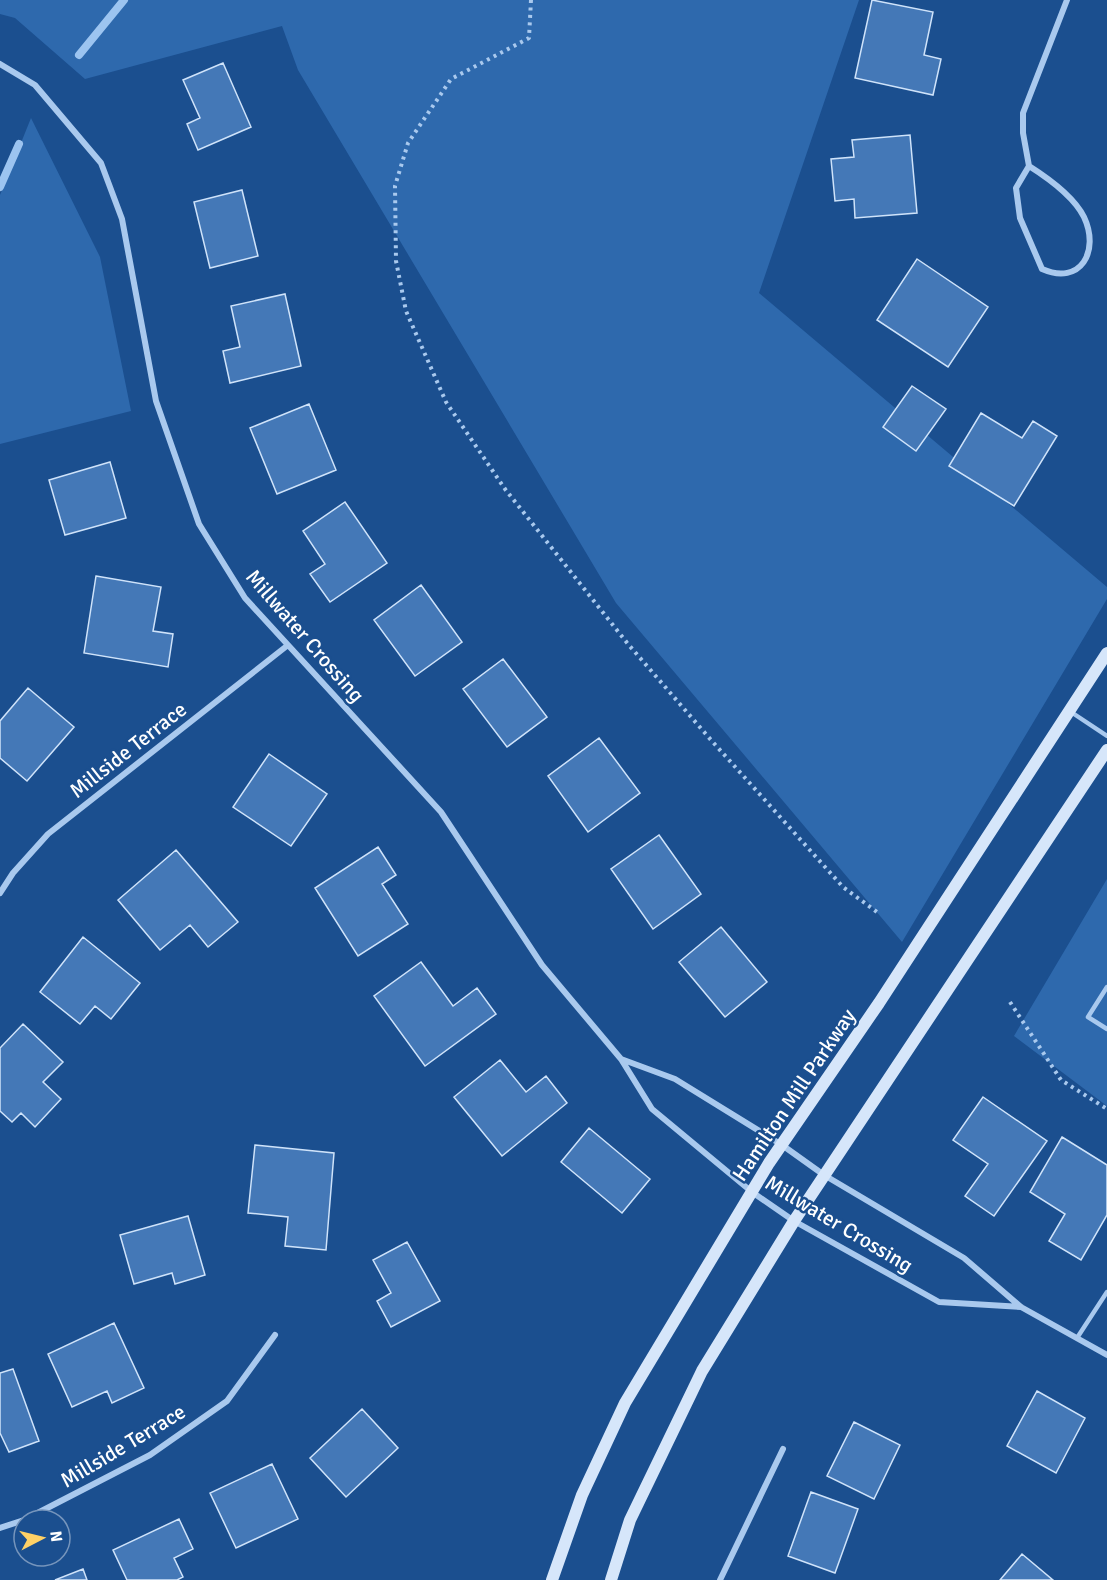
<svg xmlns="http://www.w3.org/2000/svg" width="1107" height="1580" viewBox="0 0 1107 1580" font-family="Signika,sans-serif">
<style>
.green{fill:#2e69ad}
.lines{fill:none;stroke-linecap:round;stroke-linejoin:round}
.stream{stroke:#9cc4f0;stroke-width:8}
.building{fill:#4478b7;stroke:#cfe3fa;stroke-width:1.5}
.path{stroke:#a9c9ee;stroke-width:4;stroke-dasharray:3 4.5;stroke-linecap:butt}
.lane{stroke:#a9c9ee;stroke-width:4.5}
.street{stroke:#a9c9ee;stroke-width:6}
.secondary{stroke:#d6e6fa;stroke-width:12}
.labels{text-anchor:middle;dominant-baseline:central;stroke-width:5;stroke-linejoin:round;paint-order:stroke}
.street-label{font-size:21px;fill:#fff;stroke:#1b4f8f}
</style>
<rect width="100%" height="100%" fill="#1b4f8f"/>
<path class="green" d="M0,0h859l-100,293 348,294v12l-205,343 -286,-339 -318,-533 -16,-44 -197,53 -70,-61 -15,-4z
M31,118l69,139 31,154 -131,33v-249z
M1107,879v227l-93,-70z"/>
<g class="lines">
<path class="stream" d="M79,55l45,-55
M0,187l19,-43"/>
</g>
<path class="building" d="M872,0l61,12 -9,43 17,4 -8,36 -78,-17z
M223,63l28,64 -53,23 -11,-26 13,-6 -17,-38z
M910,135l7,78 -62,5 -1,-19 -19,2 -4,-42 23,-2 -2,-17z
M242,190l16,66 -48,12 -16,-66z
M917,259l71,48 -40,60 -71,-47z
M285,294l16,72 -71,17 -7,-32 17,-4 -9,-41z
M912,386l34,23 -30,42 -33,-24z
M309,404l27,66 -59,24 -27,-66z
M981,413l41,25 11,-17 24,15 -43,70 -65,-40z
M110,462l16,56 -61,17 -16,-55z
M345,502l42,61 -57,39 -20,-28 15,-10 -22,-33z
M96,576l65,11 -8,44 20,3 -5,33 -84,-14z
M421,585l41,57 -47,34 -41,-56z
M503,659l44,58 -40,30 -44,-58z
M28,688l46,39 -47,54 -27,-23v-37z
M599,738l41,55 -52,39 -40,-56z
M269,754l58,40 -36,52 -58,-39z
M659,835l42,59 -48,35 -42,-60z
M378,847l18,28 -14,9 26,40 -50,32 -43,-68z
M176,850l62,72 -30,25 -18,-22 -30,25 -42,-50z
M721,927l46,55 -42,35 -46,-55z
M83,937l57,46 -29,36 -16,-13 -15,18 -40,-32z
M421,962l32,44 24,-18 19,26 -71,52 -51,-70z
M23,1024l40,38 -20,20 18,17 -26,28 -14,-14 -9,9 -12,-11v-63z
M500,1060l26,32 20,-16 21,27 -65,53 -48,-59z
M983,1097l64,44 -53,75 -29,-20 23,-32 -35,-24z
M589,1128l61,51 -28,34 -61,-51z
M1062,1137l45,28v50l-26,45 -32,-19 16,-27 -35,-22z
M255,1145l79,8 -8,97 -41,-4 3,-29 -40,-4z
M188,1216l17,59 -30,9 -3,-11 -38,11 -14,-49z
M407,1242l33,59 -49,26 -14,-26 14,-8 -18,-33z
M114,1323l30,65 -32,15 -5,-12 -35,16 -24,-53z
M13,1369l26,72 -30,11 -9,-19v-60z
M1037,1391l48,27 -29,55 -49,-27z
M362,1409l36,39 -52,49 -36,-39z
M854,1422l46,23 -26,54 -47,-23z
M272,1464l26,55 -62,29 -26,-55z
M811,1492l47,17 -23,64 -47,-17z
M179,1519l14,30 -19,9 9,19 -6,3h-50l-14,-30z
M1022,1554l31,26h-53z
M83,1569l4,11h-32z"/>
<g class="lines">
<path class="path" d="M531,0l-2,38 -78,41 -43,64 -13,43 1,75 10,50 40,91 59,87 123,155 83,96 132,147 34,25
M1010,1002l51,78 46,29"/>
<path class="lane" d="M1071,712l36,24
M1107,987l-19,30 19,12
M1077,1338l30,-46"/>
<path class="street" d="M0,64l35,21 66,78 21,56 34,182 43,123 46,74 196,214 101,153 79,94 31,50 100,83 42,29 145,81 82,5
M1029,166c19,12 45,31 55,51 16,34 -3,69 -42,52l-22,-51 -4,-30z
M1029,166l-6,-33v-20l44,-113
M0,893l13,-20 35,-39 240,-189
M621,1059l54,20 107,66 42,30 140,83 57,49 86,48
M24,1520l126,-65 77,-54 48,-66
M0,1528l24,-8
M720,1580l63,-131"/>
<path class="secondary" d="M552,1580l30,-85 43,-92 144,-240 110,-160 228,-350
M611,1580l19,-60 72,-149 92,-150 313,-471"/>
</g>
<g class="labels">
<g class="street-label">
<text transform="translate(305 636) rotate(49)">Millwater Crossing</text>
<text transform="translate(128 750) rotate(-38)">Millside Terrace</text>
<text transform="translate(794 1095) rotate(-56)">Hamilton Mill Parkway</text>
<text transform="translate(839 1224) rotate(31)">Millwater Crossing</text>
<text transform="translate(123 1446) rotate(-31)">Millside Terrace</text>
</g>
</g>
<g transform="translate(42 1538) rotate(83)"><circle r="28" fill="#1b4f8f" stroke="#7695bc" stroke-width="1.5"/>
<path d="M0-4.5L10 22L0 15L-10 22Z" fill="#ffd166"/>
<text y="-9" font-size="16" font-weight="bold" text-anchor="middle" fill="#ffffff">N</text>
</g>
</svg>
